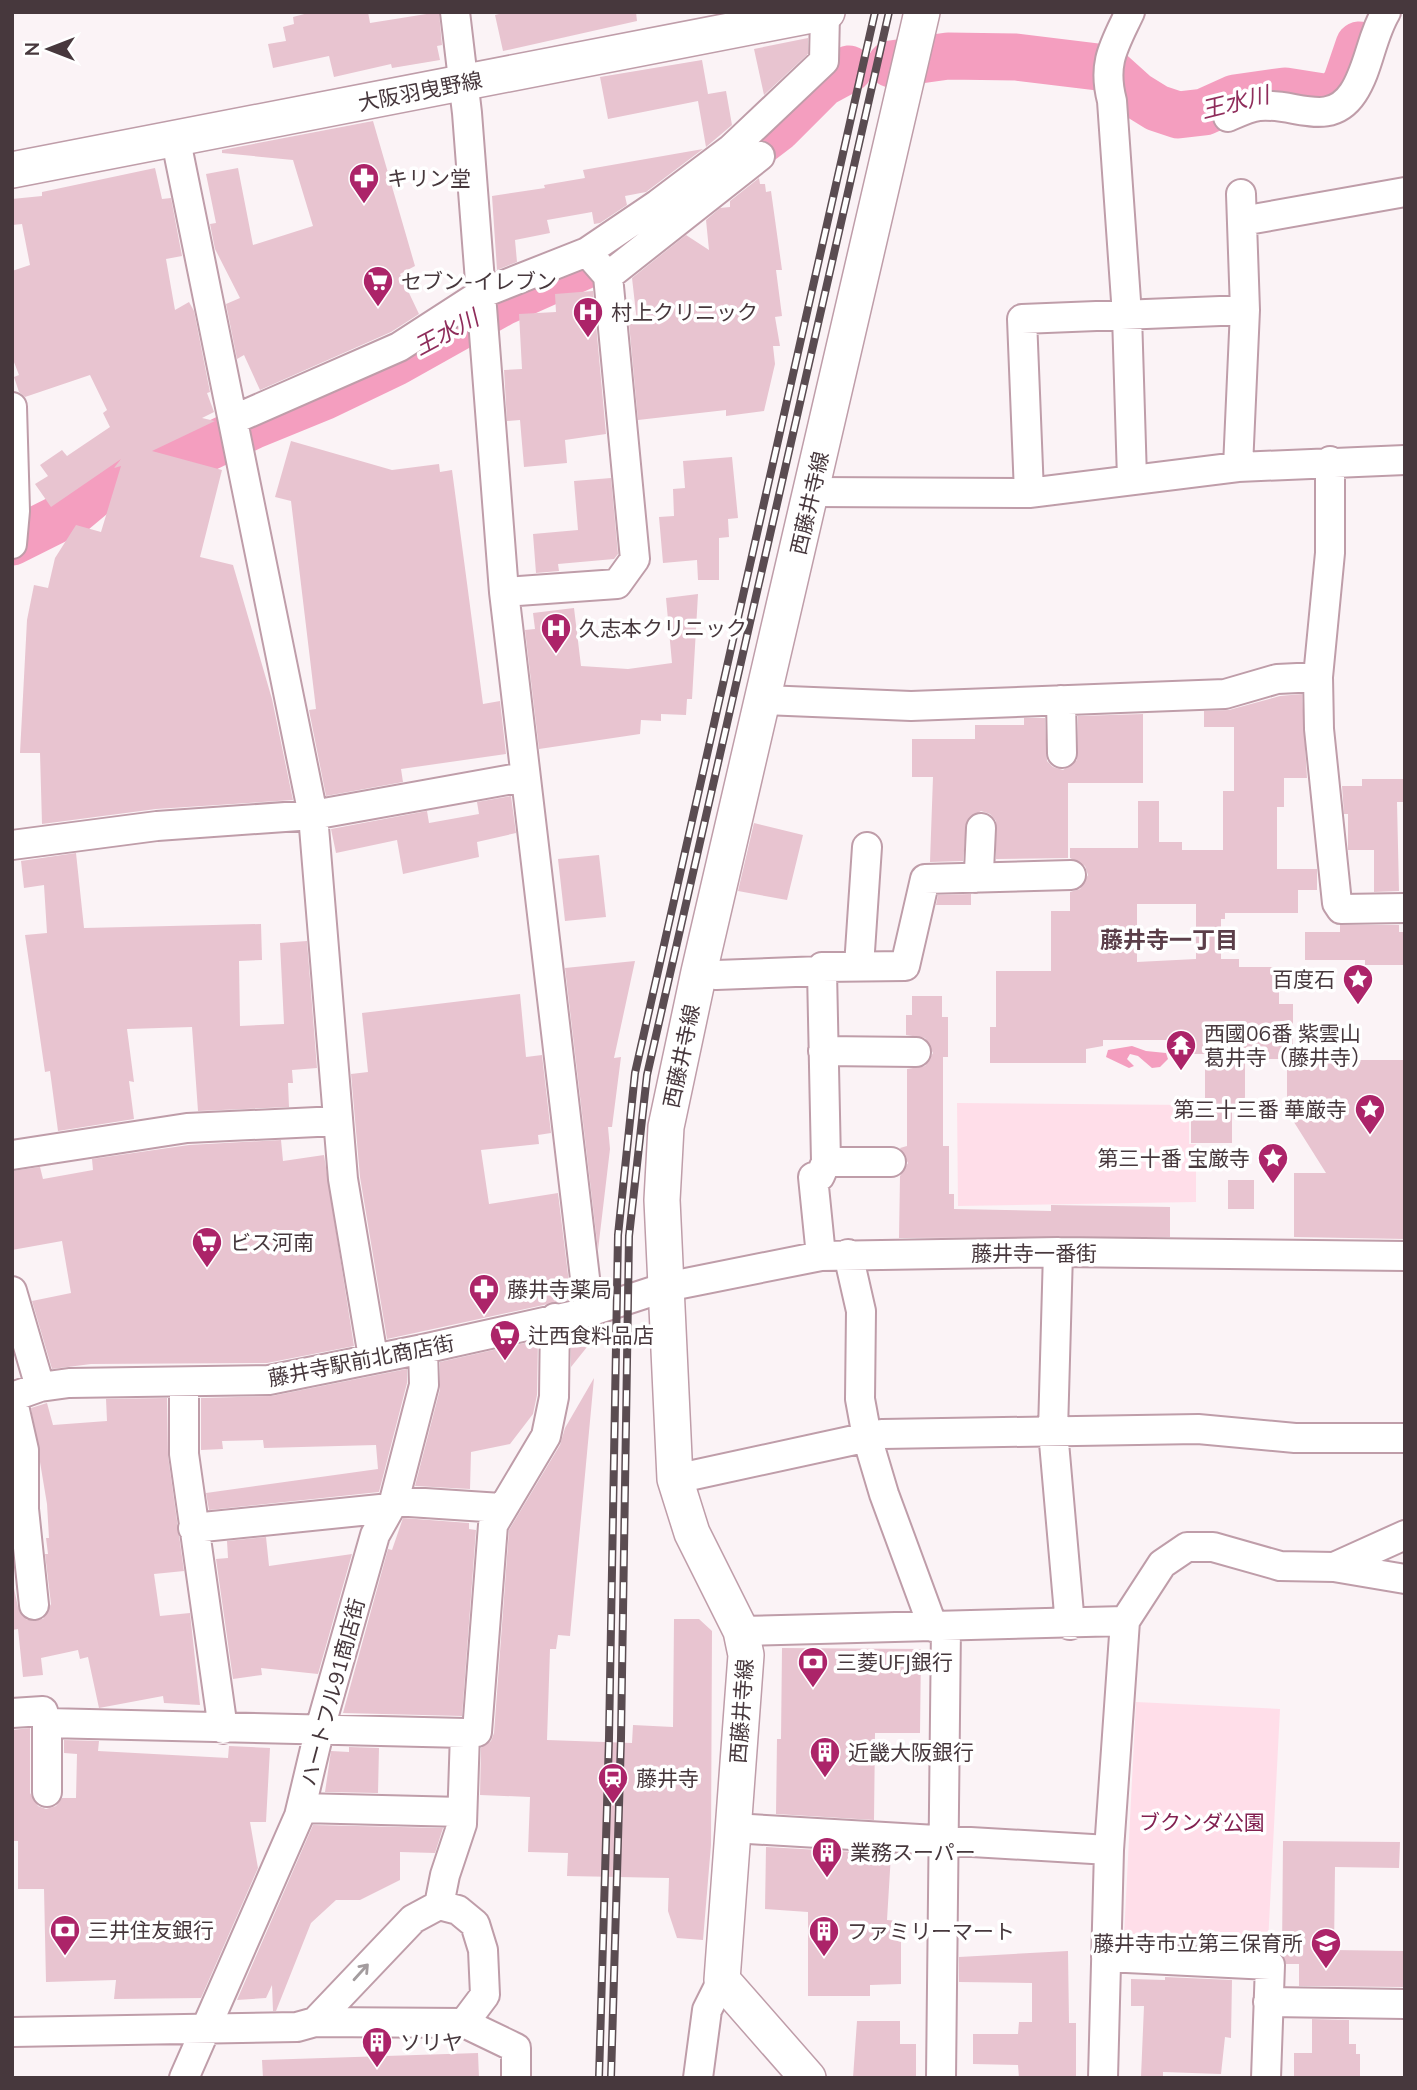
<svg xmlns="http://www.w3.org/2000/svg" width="1417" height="2090" viewBox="0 0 1417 2090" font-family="Mulish,'Noto Sans JP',sans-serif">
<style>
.green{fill:#ffdee9}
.water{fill:#f49ebf}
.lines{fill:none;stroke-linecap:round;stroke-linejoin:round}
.river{stroke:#f49ebf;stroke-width:47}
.building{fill:#e8c4d0;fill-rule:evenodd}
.minor-casing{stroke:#bf9da9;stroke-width:32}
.major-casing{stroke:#bf9da9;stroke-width:38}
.minor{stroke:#fff;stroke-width:28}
.major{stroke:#fff;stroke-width:35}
.rail-casing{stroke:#5a4c51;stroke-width:8}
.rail{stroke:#fff;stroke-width:5;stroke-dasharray:16;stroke-linecap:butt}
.oneway{stroke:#a39c9e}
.labels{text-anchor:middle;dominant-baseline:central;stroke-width:7;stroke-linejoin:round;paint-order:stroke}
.street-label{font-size:21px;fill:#47383d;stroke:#fff}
.poi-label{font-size:21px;fill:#47383d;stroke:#fff;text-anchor:start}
.park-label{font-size:21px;fill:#822050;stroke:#fff}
.water-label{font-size:23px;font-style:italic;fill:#8f2d5b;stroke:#fff}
.neighbourhood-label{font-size:23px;font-weight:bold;fill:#5b3e49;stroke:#fff}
</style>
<rect width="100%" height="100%" fill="#fbf3f6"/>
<path class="green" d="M957,1103l232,2v39h7v58l-238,4z
M1136,1702l144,7 -12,234 -144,-7z"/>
<path class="water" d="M1132,1046l14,5 20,2 2,6 -8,8 -8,1 -14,-12 -8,-2 -3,5 7,7 -5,2 -23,-11 2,-7z"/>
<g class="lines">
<path class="river" d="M891,64l57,-8 68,1 90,11 30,27 21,13 21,7 26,-3 31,-14 50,-7 38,6 14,-2 9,-12 13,-38
M12,542l62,-31 37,-31 46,-8 95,-46 71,-29 73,-35 107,-60 112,-50 163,-124 45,-45 26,-14"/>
</g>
<path class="building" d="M312,12h56l2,11 69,-11 3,33 -5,1 3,14 -48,8 -1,-4 -57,13 -5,-21 -56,12 -5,-24 18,-3 -3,-14 11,-3 -1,-7z
M507,12h129l1,9 -134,30 -8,-36z
M808,38v16l-44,41 -10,-46z
M702,60l6,34 18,-3 6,34 -26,22 -8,-46 -90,18 -8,-42z
M373,121l42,145 -15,8 19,40 -28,18 -131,58 -16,-35 -7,4 -11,-55 14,-6 -25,-49 -5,-25 6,-1 -10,-49 32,-6 15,77 60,-19 -20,-66 -71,-7v-3z
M703,149l-57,43 -21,4 2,9 -27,18 -6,1 -2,-12 -45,8 3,13 -35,7 2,22 -20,8 -5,-74 53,-8 -1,-3 41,-7 -2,-8z
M155,168l7,31 9,-1 11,58 -16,3 9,51 14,-8 5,9 16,81 -3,1 7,19 -12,6 13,3 -63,30 70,19 -22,87 33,8 39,134 21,101 -137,9 -114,15 -2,-71h-20l7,-133 7,-35 14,3 7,-30 21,-33 25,7 20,-66 -7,2 7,-9 -70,48 -16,-23 13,-8 -8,-11 22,-15 5,6 43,-29 -7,-14 4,-3 -17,-35 -65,22 -6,-5 -5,-15 5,-2 -7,-18v-86l18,-6 -8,-41 -10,1v-26l30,-3v-4z
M759,178l1,6h5l1,8 5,-1 11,79h-6l6,46 -7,1 5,29h-7l2,18 -11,47 -38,5v-6l-88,10 -9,-97 8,-1 -5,-44 54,-43 23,15 -3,-30 14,-12 10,-1v-6z
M593,291l13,143 -41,6 2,23 -43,4 -4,-47 -13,1 -3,-51 18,-1 -3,-55 37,-2 -1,-18z
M291,441l101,29 47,-6 1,8 12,-2 31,234 17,-3 6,53 -105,15 2,13 -77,14 -17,-86 7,-1 -25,-208 -16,-4z
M732,457l6,61 -10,1 1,18 -10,1v42h-21l-1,-20 -34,3 -4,-46 15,-1 -1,-27 12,-1 -2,-27z
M611,478l7,76 -4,5 -56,5 1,7 -23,2 -3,-39 45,-4 -4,-49z
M698,594l-6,105h-5l-1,16 -25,-1v7l-20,-1 -1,14 -101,15 -14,-119 10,-1 -2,-16 41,-5 7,58 47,3 44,-6 -6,-65z
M1302,694l5,84h-23v29h-7v62h40v21h-19v23h-73v6h-4v40h18v8h40v37h14v48h60v8h52v179l-111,-2v-64h32l-39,-62v-52h-42v38l-2,9h-11v37h-41v-33h14v-56h-28v-14h-74v6l-17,3v14h-96v-36h6v-56h55v-60h19v-19l10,-3 8,-14 -3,-9 -15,-8v-10h68v-47h21v41h23v8h41v-59h11v-64h-30v-16l25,-1 51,-14zM1137,904h59v55l-59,3z
M1143,714v69h-75v75l-72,1v-38l-6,-7 -9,-3 -14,9 -4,41 -33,1 3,-85h-21v-38h63v-14h49v-7h21l2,43 6,6 10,3 14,-10 1,-44z
M1362,779h41v23h-6l2,89 -25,1v-42h-26v-36h-4l-2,-28h20z
M511,796l5,37 -39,9 2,15 -76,17 -6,-34 -61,13 -5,-24 96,-18 2,12 50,-9 -2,-12z
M754,823l49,12 -16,65 -49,-9z
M76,853l8,75 177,-4 1,36 -23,1 1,65 44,-2 -4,-81 27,-2 10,127 -25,2 1,13h-5l1,24 -91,4 -6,-84 -65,2 7,53 -5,-1 5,38 -76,12 -8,-60 -5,1 -20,-137 22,-2 -3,-48 -20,3 -3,-27z
M599,855l7,62 -41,4 -7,-62z
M971,894v11h-35l2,-10z
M1340,925h59v7h6v33h-40v-5h-60v-28h35z
M635,961l-21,97 7,-1 -9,70h-4l2,22 -12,101 -33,-282z
M520,994l6,63 16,-2 9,78 -13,2 1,9 -58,6 8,54 69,-11 13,106 -184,40 -27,-162 -9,-103 17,-2 -6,-59z
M912,996h30v21h6v40h-5v89h6v48h5v15l97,2v-6l119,2v30l-271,1 1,-62 8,-13 -8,-15 7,-2v-77l18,-3 8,-13 -8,-15 -19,-3v-20h6z
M281,1140l2,21 41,-6 30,191 -87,17 -176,1 -39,5 -20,-68 39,-8 -9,-52 -50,9v-79l28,-4 3,12 50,-9 -1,-11 97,-14z
M1228,1180h26v29h-26z
M586,1330l13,2 -28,35v-34z
M538,1340l-1,55 -4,19 -23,30 -39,8 -1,37 -55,-3 25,-97v-27z
M407,1369v14l-28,109 -170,18 -3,-17 172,-24 -2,-24 -112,3 -1,-8 -41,1 1,8 -22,1v-52l71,-2z
M594,1378l-24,258 -12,-1 -2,14h-6l-3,91 85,3 1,-18 40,2 1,-108h25l13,12 -1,214 -8,95 -26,-2 -9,-27 1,-33 -102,-2 1,-23 -40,-1 2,-55 -50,-2 1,-47 10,-7 3,-8 15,-203 51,-85 5,-17z
M167,1398l1,58 16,115 -30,3 6,42 30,-3 10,92 -36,-2 -1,-7 -64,12 -11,-51 -8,2 -2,-9 -37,8 2,17 -20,2 -5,-48 -6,1v-51l6,28 9,13 16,-1 8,-15 -6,-50h3l-2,-16h3l-2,-34 -16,-96 16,-5 6,22 54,-4 -1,-22z
M403,1518l66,5v6l7,1 -14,186 -119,-3 45,-164 4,1z
M266,1537l3,29 83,-12 -34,120 -57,-6 1,7 -29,4 -17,-120 12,-1 -1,-17z
M782,1648l139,1 -1,84h-45l-1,87 -98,-6 1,-75h4z
M30,1728v65l8,13 8,3 10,-3 6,-8h14l1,-44 -13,-1v-13l35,1 -1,10 130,7 1,-12 41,2 -4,74h-16l8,46 -57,130 -87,1 2,-19 -70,2 -2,-93h-26v-48h-6v-111z
M349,1747l30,1 -1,45 -53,-1 6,-41 18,1z
M313,1825l130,3 -8,25 -35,-1v28l-40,20h-24l-25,23 -35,88h-3l-1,-26 -6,13 -29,2z
M1283,1841l117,1 -1,26 -64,-1 -1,83 70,1 -1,36 -104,-1v-22h-13l-4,-10z
M766,1847l125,7 -4,66 14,1v63l-31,1v11h-62v-84l-43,-3z
M1068,1951l1,72h7v55h-57l-1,-13 -45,-1v-30h45l1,-12h13v-39l-73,-1v-25z
M1165,1977l67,3 -1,58 -6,-1 -4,37 -58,-2v5h-22l3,-71h-13v-27l34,1z
M1312,2019l37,1v24h7v10h4v24h-66v-25h18z
M857,2021h43v23h16v34h-63z
M478,2053l1,25h-216l-1,-18z"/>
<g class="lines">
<g class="minor-casing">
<path id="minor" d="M455,12l12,101 37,479 85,720
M1130,12c-16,34 -28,51 -18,89l15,214 5,164
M1228,117c9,-4 21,-10 31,-11 35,-4 70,23 94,-13 16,-24 18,-56 33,-81
M175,136l138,679 30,364 30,178
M1242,221l163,-29
M587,252l71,-48 73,-55 93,-88 1,-48
M12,407l3,104 -3,33
M235,419l164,-72 82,-53 106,-42 21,24
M1238,467l7,-157 -4,-116
M811,492l218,1 209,-26 167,-7
M1029,493l-7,-174 223,-9
M504,592l113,-8 18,-25 -27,-283 152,-120
M1318,677l12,-124v-92
M764,700l147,6 314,-12 52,-15 41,-2 1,52 18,174 4,6 64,-1
M1061,700l1,53
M12,845l145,-19 156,-11 211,-38
M975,878l4,-7 2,-43
M859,966l8,-119
M822,971v-4l83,-1 20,-87 146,-4
M699,972l17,3 106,-4 4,191 -6,14 -7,1 8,79
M823,1051l93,1
M12,1155l175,-27 151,-7
M826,1162h65
M1058,1252l-5,179 17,194
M848,1254l13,57 -1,88 7,38 17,57 49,133
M12,1291l28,96
M184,1383v71l39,275
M12,1397l28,-10 29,-4 200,-3 154,-31 166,-37 77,-25 155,-31 237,-4 347,4
M12,1397l12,53v59l10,96
M675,1479l207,-45 316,-5 97,9h110
M394,1501l107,7
M193,1528l197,-20
M1334,1567l71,-32
M741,1631l384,-10
M12,1713l31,-2 4,12 418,10
M47,1723v69
M301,1808l161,4
M732,1828l377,22
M439,1905l6,-30 17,-51 3,-91 12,-1 16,-207 53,-89 8,-39 1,-79
M1106,1957l164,8 -4,113
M1268,2002l137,2
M464,2023l52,25v30
M12,2032l285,-5 18,-5 149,1 21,-28 -2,-45 -8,-26 -17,-14 -19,-5 -26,14 -98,103
M184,2078l115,-262 20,-84 56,-197 19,-34 30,-116 -1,-36
M698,2078l9,-68 15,-30
M941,2078l5,-452
M1103,2078l6,-228 16,-229 37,-57 25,-17h26l67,19 54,1 71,12"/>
</g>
<g class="major-casing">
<path id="major" d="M12,170l815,-158
M808,2078l-86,-98 24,-325 -5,-24 -49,-98 -17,-54 -13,-279 4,-73 33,-155 223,-960"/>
</g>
<use href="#minor" class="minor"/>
<use href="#major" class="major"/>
<g class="rail-casing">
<path id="rail" d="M599,2078l10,-340 9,-503 17,-162 240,-1061
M611,2078l10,-340 8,-502 18,-161 242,-1063"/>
</g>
<use href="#rail" class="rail"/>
</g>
<defs><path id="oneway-shaft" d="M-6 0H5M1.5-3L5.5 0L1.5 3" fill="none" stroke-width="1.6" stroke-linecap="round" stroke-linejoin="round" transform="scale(1.75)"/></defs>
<use class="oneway" href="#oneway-shaft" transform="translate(361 1972) rotate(-48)"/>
<defs>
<g id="pharmacy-pin" transform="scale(1.575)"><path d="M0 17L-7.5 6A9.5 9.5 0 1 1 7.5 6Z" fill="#ac2469" stroke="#fff"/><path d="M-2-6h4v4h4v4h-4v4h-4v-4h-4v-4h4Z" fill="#fff"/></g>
<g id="supermarket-pin" transform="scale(1.575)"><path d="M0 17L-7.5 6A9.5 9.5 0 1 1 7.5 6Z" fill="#ac2469" stroke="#fff"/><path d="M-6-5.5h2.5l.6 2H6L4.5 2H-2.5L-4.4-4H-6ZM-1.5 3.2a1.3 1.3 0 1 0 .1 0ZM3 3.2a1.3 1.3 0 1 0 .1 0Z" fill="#fff"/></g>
<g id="hospital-pin" transform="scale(1.575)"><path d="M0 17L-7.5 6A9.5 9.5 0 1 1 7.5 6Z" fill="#ac2469" stroke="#fff"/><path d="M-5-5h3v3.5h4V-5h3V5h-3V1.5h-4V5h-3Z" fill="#fff"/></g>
<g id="sight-pin" transform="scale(1.575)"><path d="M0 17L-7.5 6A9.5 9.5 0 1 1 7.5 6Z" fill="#ac2469" stroke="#fff"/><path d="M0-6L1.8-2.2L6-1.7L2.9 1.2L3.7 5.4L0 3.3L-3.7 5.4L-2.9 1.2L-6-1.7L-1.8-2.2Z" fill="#fff"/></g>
<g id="temple-pin" transform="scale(1.575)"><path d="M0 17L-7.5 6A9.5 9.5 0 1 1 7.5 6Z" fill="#ac2469" stroke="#fff"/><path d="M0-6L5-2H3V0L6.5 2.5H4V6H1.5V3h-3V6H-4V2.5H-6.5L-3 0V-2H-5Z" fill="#fff"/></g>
<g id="bank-pin" transform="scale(1.575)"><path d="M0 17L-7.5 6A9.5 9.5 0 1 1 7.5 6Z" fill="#ac2469" stroke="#fff"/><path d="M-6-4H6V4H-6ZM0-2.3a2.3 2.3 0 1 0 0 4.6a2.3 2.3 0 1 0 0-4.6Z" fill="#fff"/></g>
<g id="building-pin" transform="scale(1.575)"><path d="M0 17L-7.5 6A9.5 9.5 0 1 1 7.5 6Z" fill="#ac2469" stroke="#fff"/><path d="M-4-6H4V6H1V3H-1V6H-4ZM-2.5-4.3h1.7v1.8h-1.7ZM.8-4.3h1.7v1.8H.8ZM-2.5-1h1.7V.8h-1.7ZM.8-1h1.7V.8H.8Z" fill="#fff"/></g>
<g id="station-pin" transform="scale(1.575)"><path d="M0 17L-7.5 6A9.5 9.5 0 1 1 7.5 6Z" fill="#ac2469" stroke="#fff"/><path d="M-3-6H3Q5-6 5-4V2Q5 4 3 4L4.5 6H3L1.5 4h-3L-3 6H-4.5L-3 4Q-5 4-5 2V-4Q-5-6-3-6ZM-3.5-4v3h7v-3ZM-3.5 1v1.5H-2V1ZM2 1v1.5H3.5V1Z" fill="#fff"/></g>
<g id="school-pin" transform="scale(1.575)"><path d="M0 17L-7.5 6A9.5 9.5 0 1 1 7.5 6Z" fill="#ac2469" stroke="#fff"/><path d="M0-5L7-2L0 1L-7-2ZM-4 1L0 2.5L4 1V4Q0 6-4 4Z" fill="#fff"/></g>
</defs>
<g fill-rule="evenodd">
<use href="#pharmacy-pin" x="364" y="178"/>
<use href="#supermarket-pin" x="378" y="281"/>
<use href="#hospital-pin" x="588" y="312"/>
<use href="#hospital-pin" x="556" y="628"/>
<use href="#sight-pin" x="1358" y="979"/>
<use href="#temple-pin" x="1181" y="1045"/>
<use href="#sight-pin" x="1370" y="1109"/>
<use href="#sight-pin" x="1273" y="1158"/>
<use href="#supermarket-pin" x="207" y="1242"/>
<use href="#pharmacy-pin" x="484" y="1289"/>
<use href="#supermarket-pin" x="505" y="1335"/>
<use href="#bank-pin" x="813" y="1662"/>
<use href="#building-pin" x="825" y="1752"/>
<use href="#station-pin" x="613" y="1778"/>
<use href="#building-pin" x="827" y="1852"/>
<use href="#bank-pin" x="65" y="1930"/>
<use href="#building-pin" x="824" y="1931"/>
<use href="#school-pin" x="1326" y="1943"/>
<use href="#building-pin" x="377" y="2042"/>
</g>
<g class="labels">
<g class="street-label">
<text transform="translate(420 91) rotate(-11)">大阪羽曳野線</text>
<text transform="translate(809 503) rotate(-77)">西藤井寺線</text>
<text transform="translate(681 1056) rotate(-78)">西藤井寺線</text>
<text x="1034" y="1253">藤井寺一番街</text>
<text transform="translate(361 1360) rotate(-11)">藤井寺駅前北商店街</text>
<text transform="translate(332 1692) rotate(-75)">ハートフル91商店街</text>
<text transform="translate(741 1711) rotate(-86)">西藤井寺線</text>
</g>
<g class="poi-label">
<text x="387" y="178">キリン堂</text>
<text x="401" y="281">セブン-イレブン</text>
<text x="611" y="312">村上クリニック</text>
<text x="579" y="628">久志本クリニック</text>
<text x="1335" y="979" text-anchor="end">百度石</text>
<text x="1204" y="1033">西國06番 紫雲山<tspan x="1204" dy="24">葛井寺（藤井寺）</tspan></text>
<text x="1347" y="1109" text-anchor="end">第三十三番 華厳寺</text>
<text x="1250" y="1158" text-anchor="end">第三十番 宝厳寺</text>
<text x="230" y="1242">ビス河南</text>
<text x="507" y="1289">藤井寺薬局</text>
<text x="528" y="1335">辻西食料品店</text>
<text x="836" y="1662">三菱UFJ銀行</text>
<text x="848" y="1752">近畿大阪銀行</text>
<text x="636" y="1778">藤井寺</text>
<text x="850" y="1852">業務スーパー</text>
<text x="88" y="1930">三井住友銀行</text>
<text x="847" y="1931">ファミリーマート</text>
<text x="1303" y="1943" text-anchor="end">藤井寺市立第三保育所</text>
<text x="400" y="2042">ソリヤ</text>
</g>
<g class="park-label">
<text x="1202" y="1822">ブクンダ公園</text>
</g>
<g class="water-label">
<text transform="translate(1235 102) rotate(-14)">王水川</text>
<text transform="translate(446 332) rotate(-28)">王水川</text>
</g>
<g class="neighbourhood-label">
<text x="1169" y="939">藤井寺一丁目</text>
</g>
</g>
<rect width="1417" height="2090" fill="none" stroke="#47383d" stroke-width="28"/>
<g transform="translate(49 49) rotate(270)" stroke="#ffffff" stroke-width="5" paint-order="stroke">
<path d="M0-5L12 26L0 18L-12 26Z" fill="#47383d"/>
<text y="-10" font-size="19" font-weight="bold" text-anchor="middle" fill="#47383d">N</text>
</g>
</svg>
